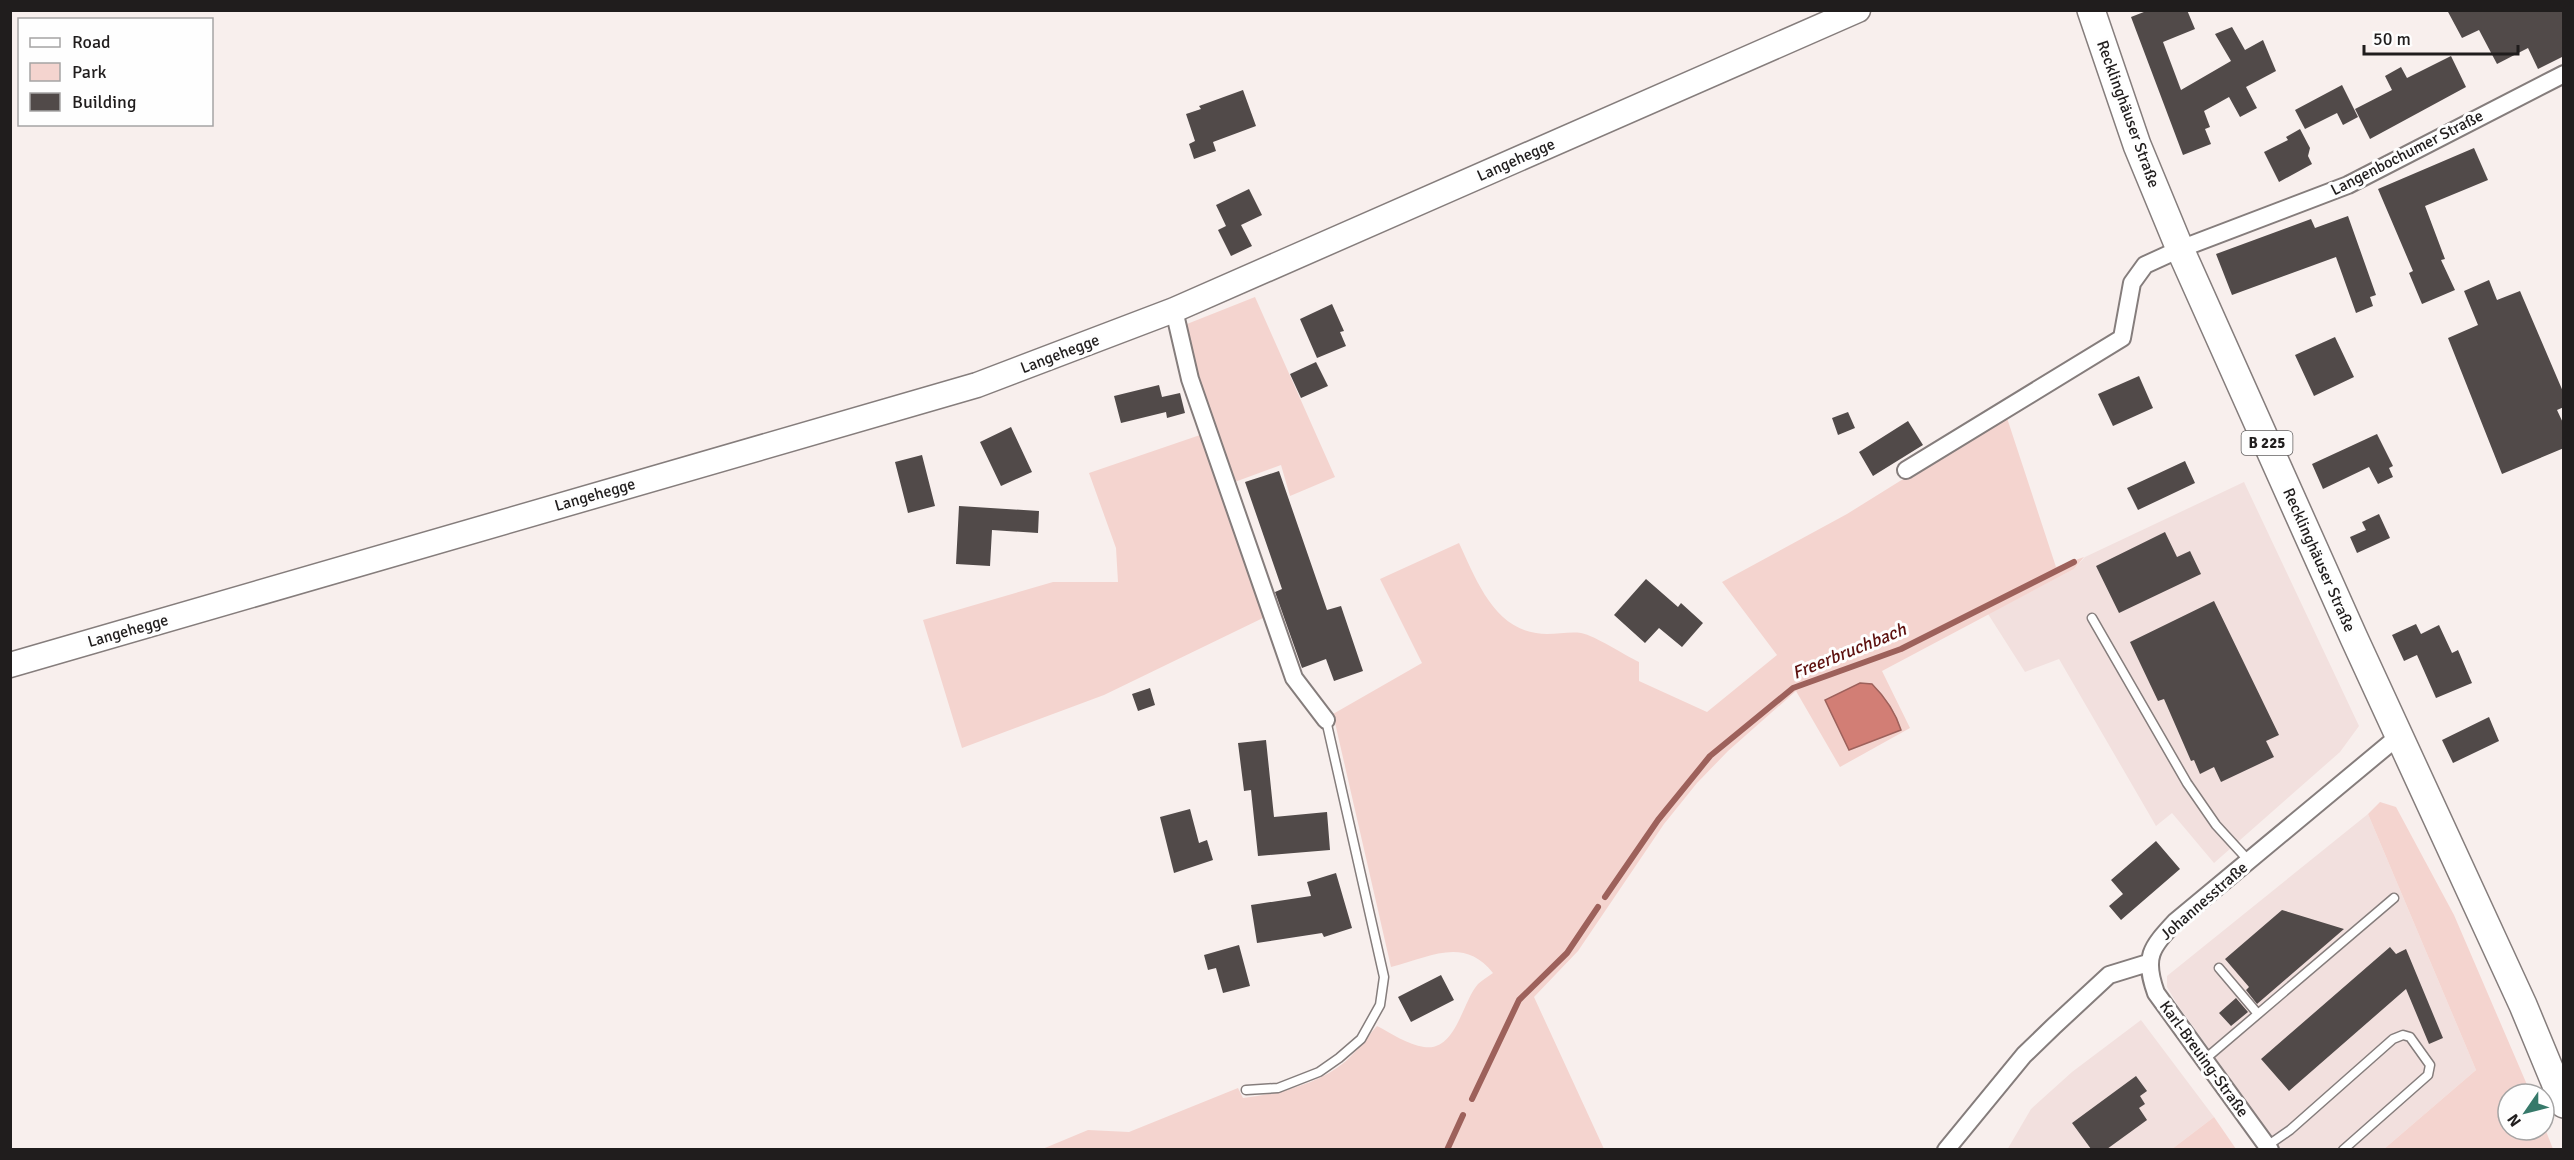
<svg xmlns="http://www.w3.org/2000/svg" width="2574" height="1160" viewBox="0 0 2574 1160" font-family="Signika,sans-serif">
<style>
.built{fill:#f2e0de}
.green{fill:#f4d4cf}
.water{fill:#d27e75;stroke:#9d615b;stroke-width:1.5}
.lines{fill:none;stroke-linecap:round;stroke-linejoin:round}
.stream{stroke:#9d615b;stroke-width:6}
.building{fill:#514a49}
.lane-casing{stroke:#857d7c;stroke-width:11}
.street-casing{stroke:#857d7c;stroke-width:20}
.secondary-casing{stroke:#857d7c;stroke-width:27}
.primary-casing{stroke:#857d7c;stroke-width:30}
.lane{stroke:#fff;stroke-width:8}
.street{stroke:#fff;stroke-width:16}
.secondary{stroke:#fff;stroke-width:24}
.primary{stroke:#fff;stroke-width:27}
.labels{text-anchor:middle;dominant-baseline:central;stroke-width:6;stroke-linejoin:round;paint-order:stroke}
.shield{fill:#fefefe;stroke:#636060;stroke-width:1.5}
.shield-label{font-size:15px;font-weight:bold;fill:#201d1d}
.street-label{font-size:16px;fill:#201d1d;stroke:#fefefe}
.water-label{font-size:18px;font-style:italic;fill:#5d110f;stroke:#fefefe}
</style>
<rect width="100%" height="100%" fill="#f8efed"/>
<path class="built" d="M2244,482l115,244 -19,26 -126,111 -42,-50 -16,13 -97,-167 -34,13 -37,-58 86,-45 11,-12z
M2368,814l108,256 -92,79h-103l-104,-145 -10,-17v-11z
M2141,1020l73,97 -42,32 -165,1 24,-41 41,-37z"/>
<path class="green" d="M1255,297l80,180 -45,19 -9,-31 -49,18 -38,-117 -7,-42z
M2006,415l50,152 28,-10 -10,12 -192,102 28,57 -70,39 -44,-76 -68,60 -31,32 -33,41 -86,127 -44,46 70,152 -564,1 48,-20 41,2 109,-44 5,10c36,-5 75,-13 103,-37 11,-10 21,-24 31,-35 14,7 31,19 47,21 32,5 38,-45 54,-63 4,-4 10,-7 15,-11 -29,-37 -63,-16 -102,-6l-58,-253 89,-51 -42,-84 79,-36c16,34 34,84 77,90 15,3 31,-2 45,0 15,3 43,22 58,29v19l68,31 70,-57 -55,-73 125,-68z
M1203,434l62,183 -161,78 -142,53 -39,-128 130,-38h65l-2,-34 -27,-75z
M2380,802l16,5 58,108 77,179h-23v36h36v-4l9,23h-169l92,-79 -108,-256z
M2214,1117l22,32h-64z"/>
<path class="water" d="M1860,683l12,1c14,14 23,27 29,46l-52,20 -24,-50z"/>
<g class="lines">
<path class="stream" d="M1605,897l53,-77 52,-64 83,-68 108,-39 173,-87
M1472,1099l47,-99 48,-47 31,-46
M1447,1150l16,-35"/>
</g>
<path class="building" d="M2149,10h38l8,19 -32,13 18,48 50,-29 -16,-27 17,-7 13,23 18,-10 13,31 -30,16 11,21 -17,9 -11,-20 -25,14 6,16 -5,2 6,15 -28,11 -52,-138z
M2447,10h117v46l-26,13 -10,-21 -31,16 -18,-34 -17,8z
M2451,56l15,31 -96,52 -15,-30 37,-19 -7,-14 16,-9 6,11z
M2342,85l16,32 -15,8 -6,-12 -32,16 -10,-19z
M1243,90l13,36 -43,16 3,9 -22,8 -5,-15 6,-3 -9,-27 15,-5 -2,-3z
M2300,129l10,19 -2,8 4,8 -33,18 -15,-30 24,-12 -2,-3z
M2474,148l14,32 -63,26 20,53 -4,1 14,30 -33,14 -13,-31 4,-2 -35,-82z
M1249,189l13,26 -21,10 11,21 -21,10 -13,-26 8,-4 -10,-21z
M2348,216l28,79 -6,2 3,9 -17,7 -20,-56 -104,38 -16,-41 95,-35 4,9z
M2489,280l8,20 23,-9 44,103v13l-7,3 7,15v23l-62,26 -54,-136 30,-13 -14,-34z
M1332,304l12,27 -4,1 6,14 -29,12 -17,-39z
M2335,337l19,40 -40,19 -19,-41z
M1316,362l12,24 -27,12 -11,-24z
M2139,376l14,32 -40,18 -15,-32z
M1159,385l3,12 18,-4 5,20 -18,5 -1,-6 -45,11 -7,-27z
M1848,412l7,16 -17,7 -6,-17z
M1908,421l15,24 -50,31 -14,-24z
M1011,427l21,45 -31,14 -21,-44z
M2377,434l16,32 -4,2 4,9 -15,7 -9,-17 -46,22 -11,-25z
M922,455l13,51 -27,7 -13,-51z
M2185,461l10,22 -57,27 -11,-22z
M1279,471l48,139 14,-4 22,65 -29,10 -8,-22 -24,9 -27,-76 7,-3 -37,-107z
M959,506l80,5 -1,22 -46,-3 -2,36 -34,-2z
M2379,514l11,24 -33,15 -7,-16 16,-7 -4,-8z
M2165,532l12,25 13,-6 11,23 -82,39 -23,-47z
M1646,579l32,28 3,-4 22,20 -21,24 -23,-19 -14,15 -31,-28z
M2214,601l65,134 -13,6 8,16 -53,25 -7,-15 -14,7 -6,-14 -3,1 -27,-62 -6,2 -28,-59z
M2416,624l5,10 18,-9 13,28 6,-3 14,33 -36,15 -19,-43 -13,6 -12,-26z
M1150,688l5,17 -17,6 -6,-17z
M2489,717l10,24 -46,22 -11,-23z
M1266,740l8,77 53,-5 3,38 -72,6 -7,-66 -7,1 -6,-48z
M1190,809l9,34 8,-3 6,20 -39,13 -14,-56z
M2156,841l24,28 -59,51 -12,-14 14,-12 -12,-14z
M1336,873l16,55 -28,9 -2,-4 -65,10 -6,-38 60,-9 -4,-14z
M2282,910l62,19 -87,75 -11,-14 3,-3 -24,-28z
M1239,945l11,41 -27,7 -7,-25 -8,2 -4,-15z
M2390,947l6,7 10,-5 37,89 -14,6 -23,-55 -117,102 -28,-32z
M1441,975l13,25 -43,22 -13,-25z
M2236,998l12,14 -17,14 -12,-13z
M2136,1076l11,15 -7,5 5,8 -6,4 8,12 -40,29h-16l-19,-26z"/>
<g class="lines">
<g class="lane-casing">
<path id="lane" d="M2092,618l95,165 29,42 33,36
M2219,968l39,46
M2204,1060l190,-162
M1246,1090l32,-2 41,-16 20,-14 22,-19 19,-34 4,-28 -58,-257
M2267,1146l23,-16 103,-91 10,-4 7,2 20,28 -2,10 -85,75"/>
</g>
<g class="street-casing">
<path id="street" d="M1174,310l16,69 104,299 32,42
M1906,470l216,-132 10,-55 13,-18 35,-16 168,-64 216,-111
M1946,1150l78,-95 30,-29 55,-51 39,-12
M2270,1150l-114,-157c-13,-36 -5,-45 19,-71l225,-187"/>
</g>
<g class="secondary-casing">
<path id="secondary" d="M10,665l967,-280 197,-75 684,-300"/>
</g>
<g class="primary-casing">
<path id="primary" d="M2091,10l46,135 43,104 174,389 169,367 41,99"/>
</g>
<use href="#lane" class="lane"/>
<use href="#street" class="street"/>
<use href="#secondary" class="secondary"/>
<use href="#primary" class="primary"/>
</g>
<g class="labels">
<rect class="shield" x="2241.5" y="431" width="51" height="24" rx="4.5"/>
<g class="shield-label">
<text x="2267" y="443">B 225</text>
</g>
<g class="street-label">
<text transform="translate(2128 114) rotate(70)">Recklinghäuser Straße</text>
<text transform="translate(2407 153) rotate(-27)">Langenbochumer Straße</text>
<text transform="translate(1516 160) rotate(-24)">Langehegge</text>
<text transform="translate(1060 354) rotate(-21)">Langehegge</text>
<text transform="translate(595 495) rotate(-16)">Langehegge</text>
<text transform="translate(2319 560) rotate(66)">Recklinghäuser Straße</text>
<text transform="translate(128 631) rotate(-16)">Langehegge</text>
<text transform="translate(2204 901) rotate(-41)">Johannesstraße</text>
<text transform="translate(2204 1059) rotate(54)">Karl-Breuing-Straße</text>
</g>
<g class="water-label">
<text transform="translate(1849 651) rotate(-22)">Freerbruchbach</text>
</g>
</g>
<rect width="2574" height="1160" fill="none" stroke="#201d1d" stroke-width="24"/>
<rect x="18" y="18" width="195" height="108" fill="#fefefe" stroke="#a5a4a4" stroke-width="1.5"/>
<rect x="30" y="38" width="30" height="9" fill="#ffffff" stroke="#a5a4a4" stroke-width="1.5"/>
<text x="72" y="48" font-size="18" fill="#201d1d">Road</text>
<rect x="30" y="63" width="30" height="18" fill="#f4d4cf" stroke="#a5a4a4" stroke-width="1.5"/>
<text x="72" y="78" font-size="18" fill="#201d1d">Park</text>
<rect x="30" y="93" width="30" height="18" fill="#514a49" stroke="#a5a4a4" stroke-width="1.5"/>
<text x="72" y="108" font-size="18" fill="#201d1d">Building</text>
<g transform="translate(2526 1112) rotate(235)"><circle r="28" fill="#fefefe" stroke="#a5a4a4" stroke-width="1.5"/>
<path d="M0-4.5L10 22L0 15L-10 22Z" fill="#36796a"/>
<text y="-9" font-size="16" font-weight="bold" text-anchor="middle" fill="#201d1d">N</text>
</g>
<path d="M2364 45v9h154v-9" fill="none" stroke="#201d1d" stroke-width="3"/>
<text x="2373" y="45" font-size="18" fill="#201d1d" stroke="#fefefe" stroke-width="4.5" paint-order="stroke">50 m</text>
</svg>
